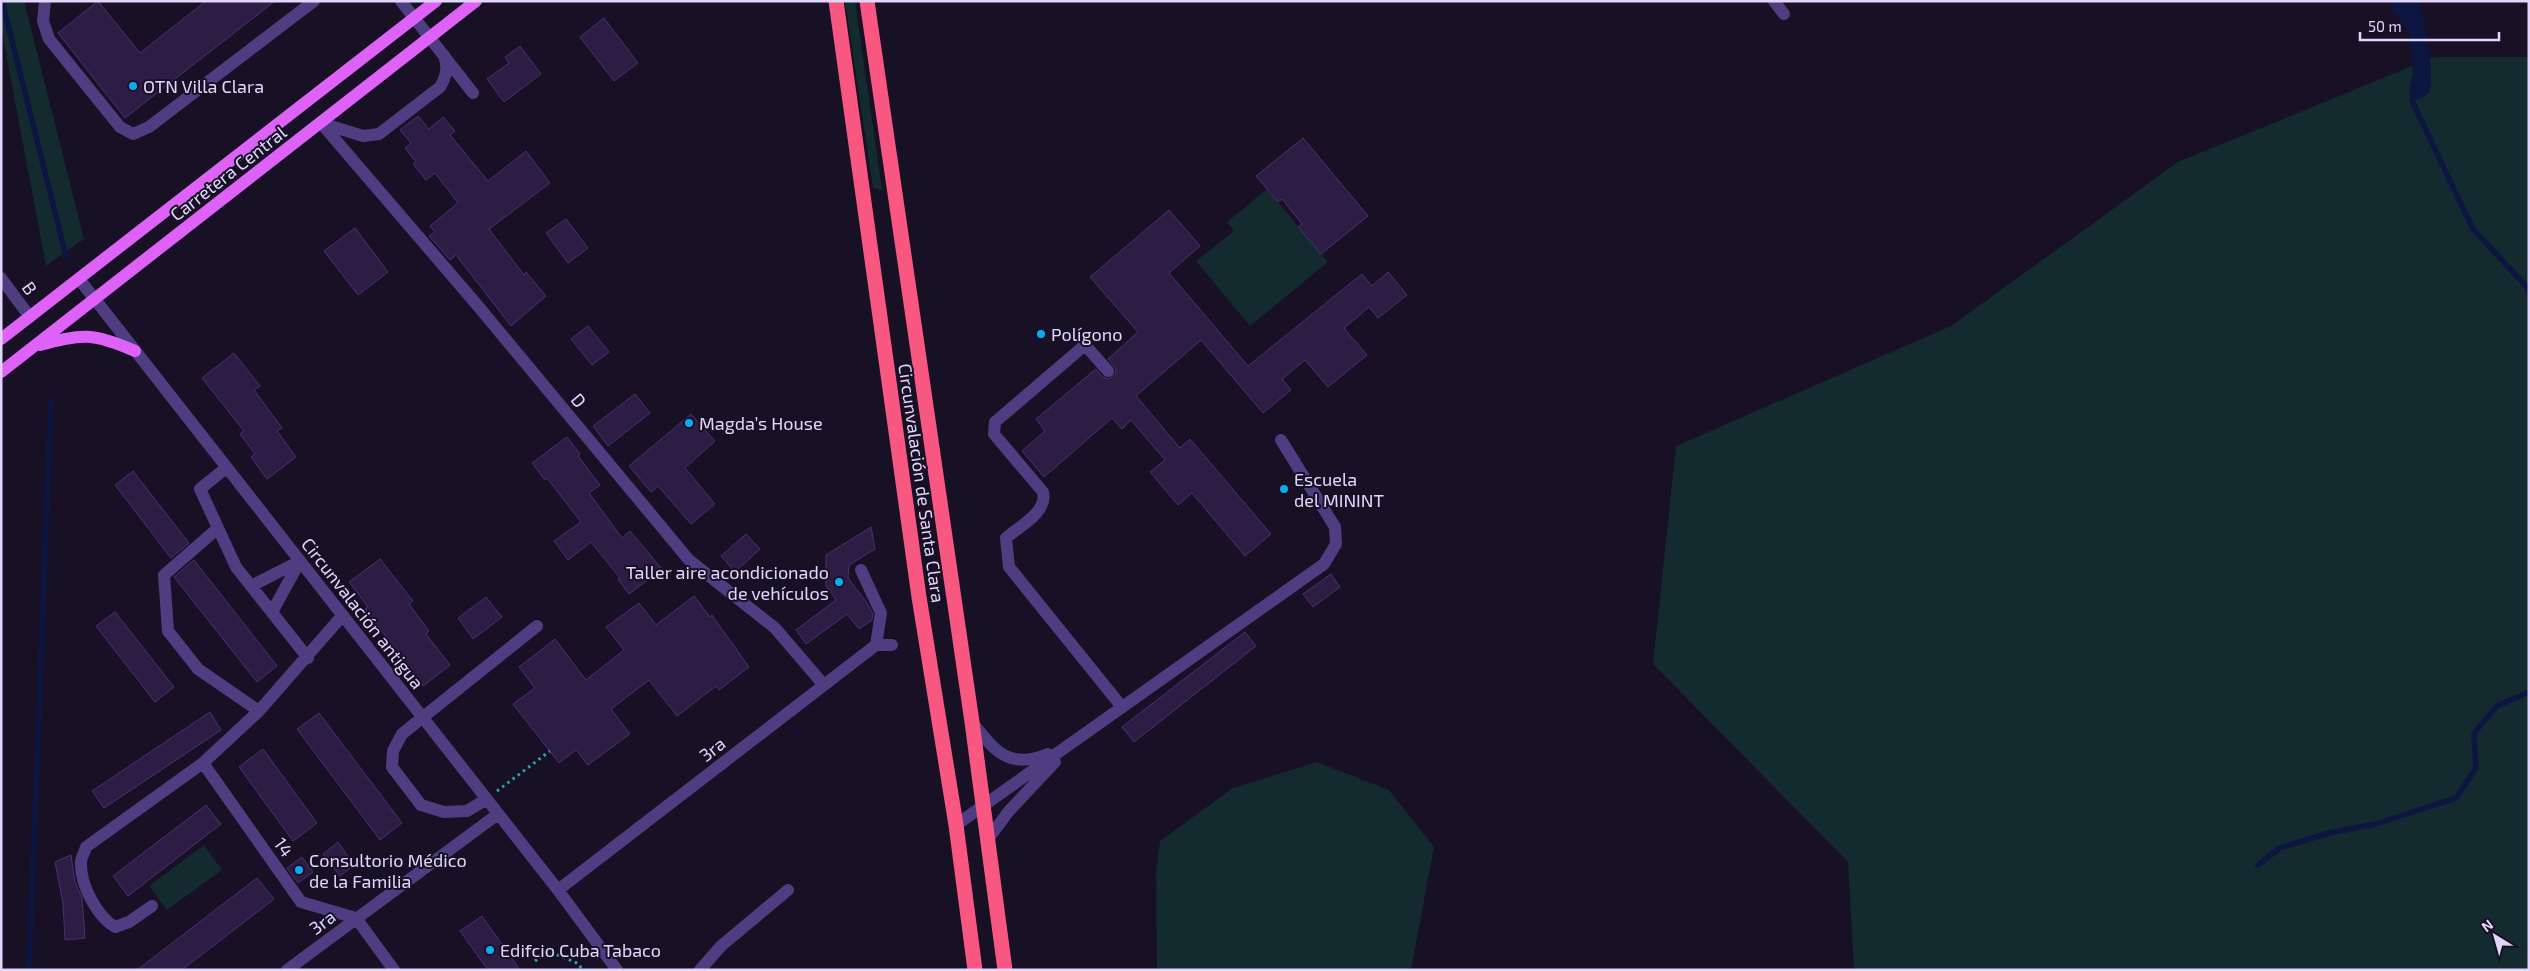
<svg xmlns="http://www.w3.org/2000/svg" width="2530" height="971" viewBox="0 0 2530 971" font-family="'Exo 2',sans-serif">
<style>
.green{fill:#132a2e}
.water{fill:#0d1541}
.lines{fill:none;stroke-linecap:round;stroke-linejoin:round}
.stream{stroke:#0d1541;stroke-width:5.5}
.building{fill:#2d1d45;stroke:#4a3070}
.path{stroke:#359fb2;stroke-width:3;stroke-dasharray:2.5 4;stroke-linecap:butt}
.minor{stroke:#4e3d81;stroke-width:12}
.major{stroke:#df62f8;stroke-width:12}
.highway{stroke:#f75781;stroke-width:15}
.poi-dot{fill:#0babf3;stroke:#181025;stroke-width:2}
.labels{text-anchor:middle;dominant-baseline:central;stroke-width:4;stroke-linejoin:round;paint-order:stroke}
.poi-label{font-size:18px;fill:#e2d6fd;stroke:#181025;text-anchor:start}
.street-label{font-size:18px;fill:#e2d6fd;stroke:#181025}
</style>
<rect width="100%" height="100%" fill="#181025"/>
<path class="green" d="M1,1h23l60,238 -38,27 -45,-239z
M845,1h10l27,189 -9,-2z
M2434,57h95v913h-675l-6,-108 -195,-198 23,-218 275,-120 227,-164z
M1267,189l61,73 -78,64 -54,-65 38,-30 -7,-9z
M1317,762l72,28 45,57 -23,123h-254l-1,-97 4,-32 73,-53z
M204,845l18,25 -55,40 -18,-24z"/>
<path class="water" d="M2392,1h27c7,33 15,57 11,91l-6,5 -12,4 -3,-10 4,-20 -4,-39 -17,-22z"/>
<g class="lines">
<path class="stream" d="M2,1l64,255
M2414,95l-2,6 61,128 53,57 3,7
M2258,865l22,-17 49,-15 47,-9 80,-26 20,-30 -2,-35 23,-27 32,-14
M29,970l22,-570"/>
</g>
<path class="building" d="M98,1l42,52 66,-52h69l-150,117 -67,-85z
M604,18l34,45 -24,18 -34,-44z
M520,46l21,28 -37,28 -17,-23 22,-16 -4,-6z
M418,116l11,13 14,-12 12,14 -5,4 38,46 38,-30 24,32 -61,46 35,46 2,-3 20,24 -35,30 -55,-71 -6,5 -21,-24 6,-4 -5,-6 28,-23 -23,-30 -9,7 -13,-16 3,-2 -11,-14 6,-5 -11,-13z
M1303,138l65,78 -47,38 -23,-27 4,-3 -20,-25 -4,3 -22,-26z
M1169,210l31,36 -31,27 79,93 114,-92 10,12 16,-14 19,23 -29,23 -9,-11 -25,21 23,27 -39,32 -23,-27 -23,19 9,11 -28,23 -62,-73 -65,56 44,52 10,-9 81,95 -26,22 -53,-63 -14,12 -28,-33 15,-12 -34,-40 -9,9 -10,-11 -68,59 -22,-26 23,-20 -9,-12 55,-46 5,-4 6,8 7,2 6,-5 1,-5 -8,-10 30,-27 -48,-55z
M566,219l22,29 -20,15 -22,-30z
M355,228l33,44 -30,23 -34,-44z
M588,326l21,26 -17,13 -21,-26z
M234,353l26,33 -6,4 28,38 -5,3 19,26 -29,22 -16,-22 4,-3 -15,-20 4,-3 -42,-53z
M635,394l15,19 -42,33 -15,-20z
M691,414l24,27 -30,27 30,36 -24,20 -33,-38 -7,6 -22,-26z
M567,437l13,17 -2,2 22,29 -11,8 33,45 8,-7 32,38 -33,25 -11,-15 2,-1 -29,-36 -23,18 -14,-19 27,-19 -34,-44 -2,2 -13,-17z
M133,471l56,72 -18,15 -56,-73z
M871,527l4,22 -26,16 -1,13 19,25 6,11 -1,6 -13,9 -12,-15 -41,30 -10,-14 40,-30 -10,-14v-31z
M746,534l14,15 -25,23 -14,-16z
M380,559l33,42 -4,3 20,27 -3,3 24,31 -27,21 -58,-77 3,-2 -19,-25z
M194,560l83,106 -20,16 -83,-105z
M1331,574l9,13 -27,20 -10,-13z
M694,596l16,21 2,-2 37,52 -30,23 -3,-4 -39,30 -28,-36 -38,29 19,25 -42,31 -12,-15 -17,13 -46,-59 22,-16 -16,-21 36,-28 31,41 38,-30 -18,-23 33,-24 17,22z
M486,597l16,20 -29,22 -15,-21z
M115,612l59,75 -19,15 -59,-76z
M1245,632l11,14 -122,96 -12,-15z
M210,712l11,18 -117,78 -12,-17z
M319,713l83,110 -22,17 -83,-111z
M263,749l54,74 -24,18 -54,-74z
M206,805l15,19 -93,72 -15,-20z
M338,842l16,23 -14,11 -17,-22z
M71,855l4,27 7,16 3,40 -20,2 -2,-37 -8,-41z
M302,857l11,15 -15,11 -11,-15z
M257,878l17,21 -92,71h-45z
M482,916l38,54h-32l-28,-39z"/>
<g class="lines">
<path class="path" d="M497,791l53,-40
M535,961l13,-10 31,13 3,6"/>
<path class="minor" d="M45,1l-2,20 6,18 71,88 13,7 16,-7 165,-126
M401,1l72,92
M1774,1l10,13
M321,123l157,183 211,254 86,68 48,56
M321,123l42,13 16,-2 61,-47c7,-12 8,-19 4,-32
M1,278l29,39
M79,279l479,611 59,80
M1108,371l-23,-26 -90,77 -1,12 49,58c5,20 -23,34 -37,46l3,29 113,140
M226,468l-26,21 36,78 72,91
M217,529l-53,46 4,56 30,38 61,42
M861,570l20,43 -5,32
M251,586l49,-25 -28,51
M972,722c23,29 36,48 76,32
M203,763l98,139 55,16 38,52
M487,799l-20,12 -23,1 -23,-7 -29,-38 1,-16 9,-17 135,-108
M956,825l368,-261 12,-20 -1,-17 -54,-87
M988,839l21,-28 46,-49
M558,890l318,-245h16
M152,906l-23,16 -14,5c-18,-11 -35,-42 -34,-65 0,-5 4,-10 5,-15l117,-84 56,-52 83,-95
M287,970l211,-156
M700,970l21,-24 67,-56"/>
<path class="major" d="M1,339l435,-338
M40,345c42,-12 54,-12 95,6
M1,372l475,-371"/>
<path class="highway" d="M836,1l83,596 37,228 19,145
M867,1l105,721 33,248"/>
</g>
<g class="poi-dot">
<circle cx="133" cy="86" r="5"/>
<circle cx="1041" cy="334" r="5"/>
<circle cx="689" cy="423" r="5"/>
<circle cx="1284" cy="489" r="5"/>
<circle cx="839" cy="582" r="5"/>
<circle cx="299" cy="870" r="5"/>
<circle cx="490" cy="950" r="5"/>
</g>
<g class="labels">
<g class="poi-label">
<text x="143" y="86">OTN Villa Clara</text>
<text x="1051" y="334">Polígono</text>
<text x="699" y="423">Magda’s House</text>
<text x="1294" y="479">Escuela<tspan x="1294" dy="21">del MININT</tspan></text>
<text x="829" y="572" text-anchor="end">Taller aire acondicionado<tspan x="829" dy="21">de vehículos</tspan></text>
<text x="309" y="860">Consultorio Médico<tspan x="309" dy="21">de la Familia</tspan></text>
<text x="500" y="950">Edifcio Cuba Tabaco</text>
</g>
<g class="street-label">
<text transform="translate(228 173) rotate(-38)">Carretera Central</text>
<text transform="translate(30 288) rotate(54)">B</text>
<text transform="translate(579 400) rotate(50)">D</text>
<text transform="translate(922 483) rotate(82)">Circunvalación de Santa Clara</text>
<text transform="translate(363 613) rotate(52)">Circunvalación antigua</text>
<text transform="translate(712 749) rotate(-38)">3ra</text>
<text transform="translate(284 847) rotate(55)">14</text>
<text transform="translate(322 922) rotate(-37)">3ra</text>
</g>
</g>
<rect width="2530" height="971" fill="none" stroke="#e2d6fd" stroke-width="5"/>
<g transform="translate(2495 936) rotate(323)" stroke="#181025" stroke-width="4" paint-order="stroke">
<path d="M0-4L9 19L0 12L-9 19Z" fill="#e2d6fd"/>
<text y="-8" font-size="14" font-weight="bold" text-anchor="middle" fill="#e2d6fd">N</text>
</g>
<path d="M2360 32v8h139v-8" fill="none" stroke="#e2d6fd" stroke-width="2.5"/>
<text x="2368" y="32" font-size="15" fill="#e2d6fd" stroke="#181025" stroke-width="4" paint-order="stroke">50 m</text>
</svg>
